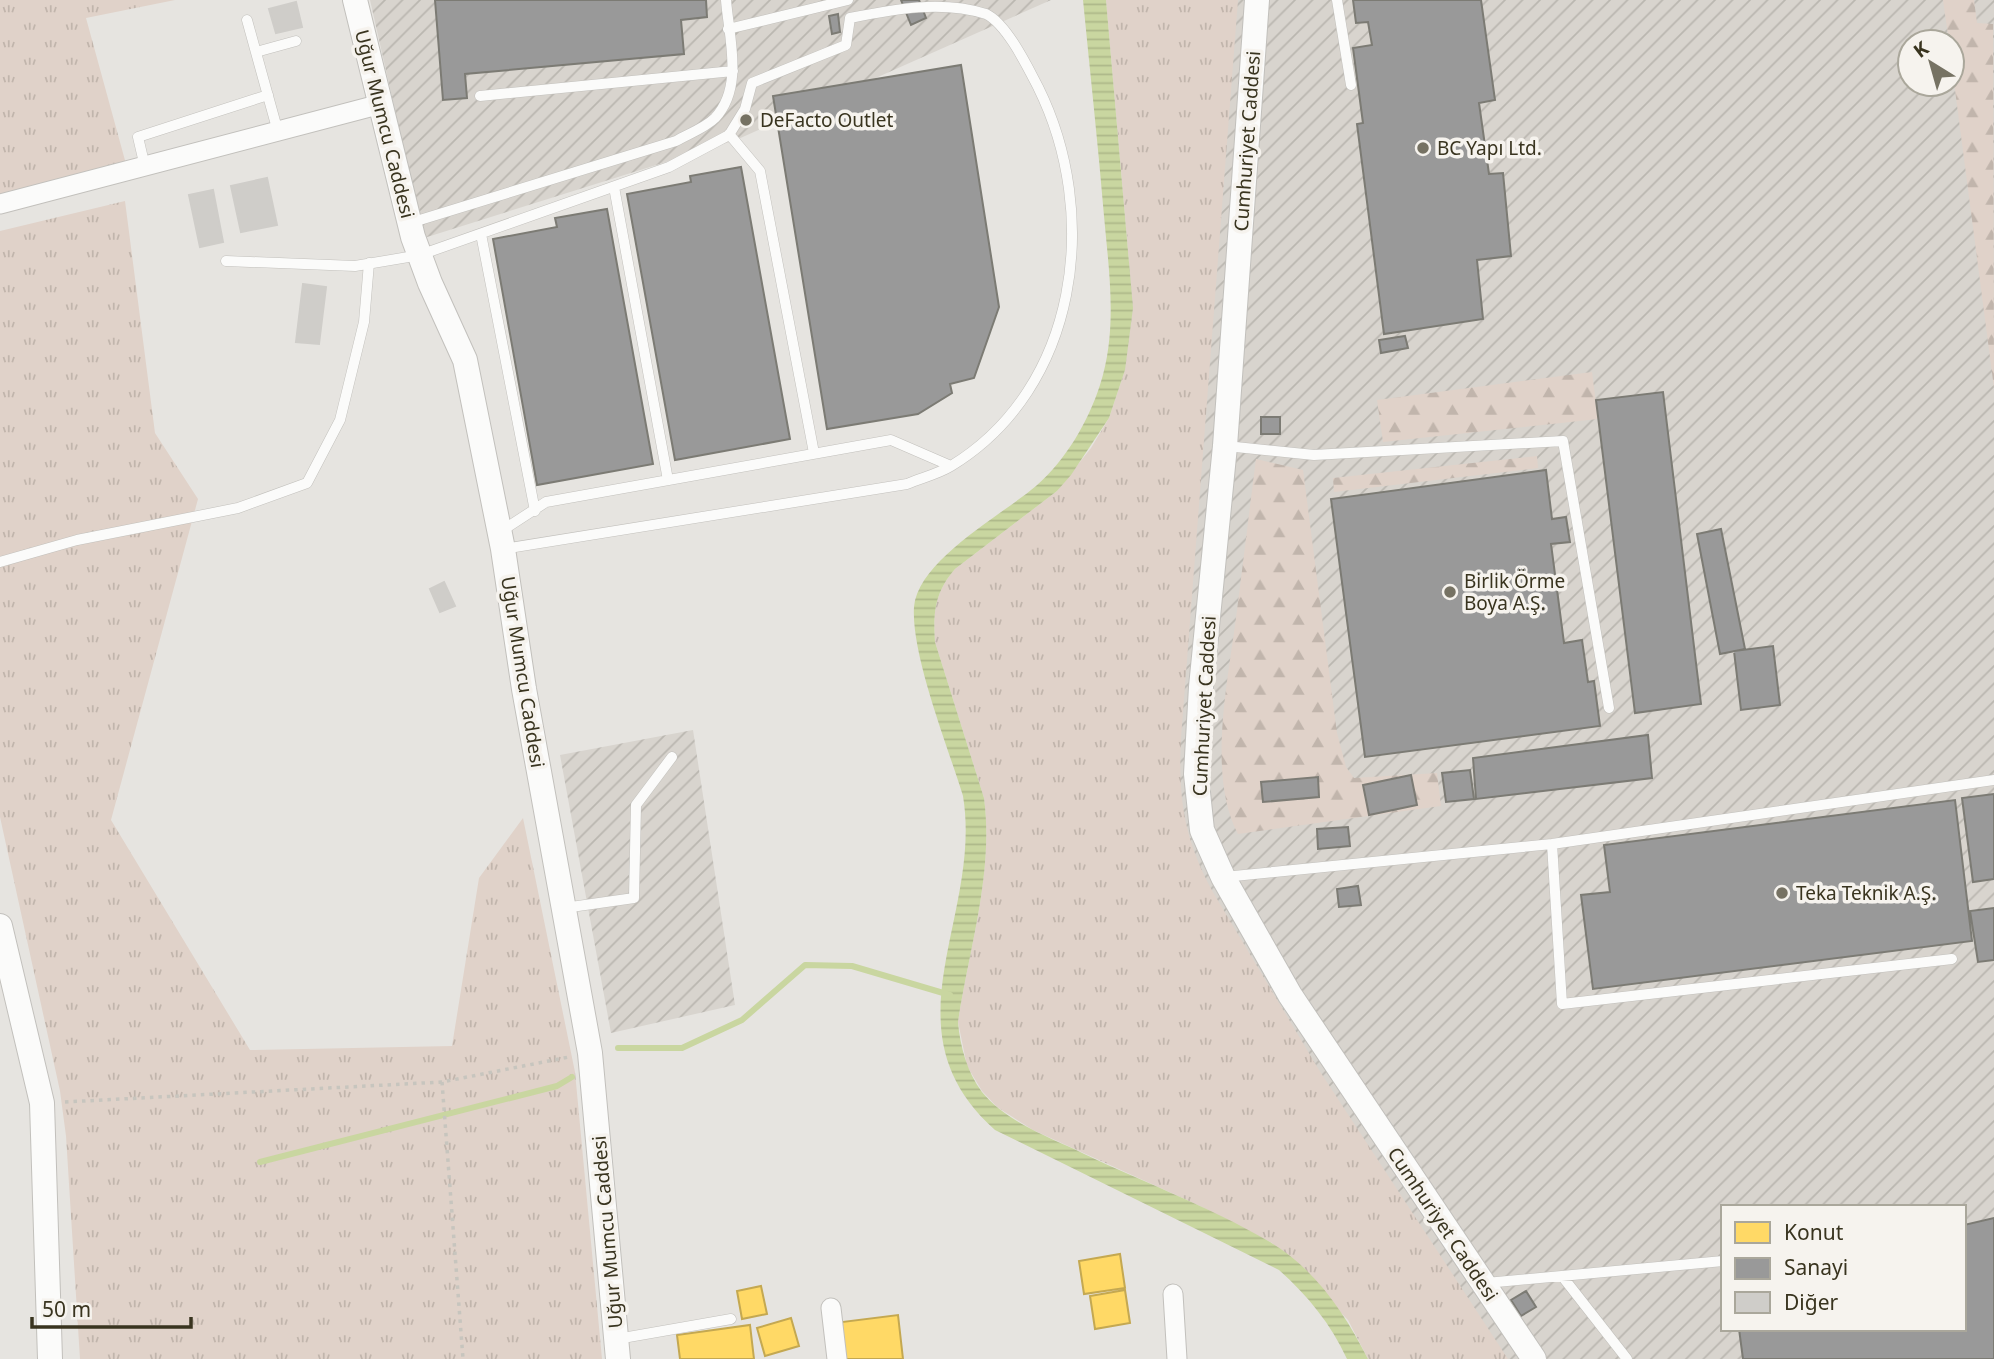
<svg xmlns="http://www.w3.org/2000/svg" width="1994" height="1359" viewBox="0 0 1994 1359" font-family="'Noto Sans',sans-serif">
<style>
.industrial{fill:url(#industrial-furrows);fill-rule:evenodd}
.grass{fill:url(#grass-tufts)}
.forest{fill:url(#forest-firs)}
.water{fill:url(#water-rules)}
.homes{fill:#ffd966;stroke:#c4a851;stroke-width:2}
.industry{fill:#999;stroke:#7c7b74;stroke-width:2}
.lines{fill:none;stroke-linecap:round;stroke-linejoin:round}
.stream{stroke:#c9d6a0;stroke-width:6}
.building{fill:#cfcdc9;stroke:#cfcdc9;stroke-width:2}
.service-casing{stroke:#c2c0bc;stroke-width:11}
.minor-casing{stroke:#c2c0bc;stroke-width:21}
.tertiary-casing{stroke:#c2c0bc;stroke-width:26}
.path{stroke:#c7c5be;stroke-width:3.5;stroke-dasharray:3.5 5;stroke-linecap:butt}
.service{stroke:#fbfbfa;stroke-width:10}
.minor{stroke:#fbfbfa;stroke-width:19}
.tertiary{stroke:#fbfbfa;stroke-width:24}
.poi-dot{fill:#767263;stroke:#f6f3ee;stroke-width:2.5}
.labels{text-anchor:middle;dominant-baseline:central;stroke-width:7;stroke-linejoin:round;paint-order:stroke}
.poi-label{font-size:19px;fill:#39341f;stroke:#f6f3ee;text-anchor:start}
.street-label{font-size:19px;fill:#39341f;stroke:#f6f3ee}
</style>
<defs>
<pattern id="industrial-furrows" width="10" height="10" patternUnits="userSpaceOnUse" patternTransform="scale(1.75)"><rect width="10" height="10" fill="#d8d4ce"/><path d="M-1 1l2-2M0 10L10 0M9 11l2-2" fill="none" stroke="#bab7b0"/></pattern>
<pattern id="grass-tufts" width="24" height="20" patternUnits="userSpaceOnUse" patternTransform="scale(1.75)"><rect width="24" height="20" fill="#e0d2c9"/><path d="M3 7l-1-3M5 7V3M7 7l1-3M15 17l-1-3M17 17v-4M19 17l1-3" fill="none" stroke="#c1b5ac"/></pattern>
<pattern id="forest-firs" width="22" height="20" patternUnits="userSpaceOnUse" patternTransform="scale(1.75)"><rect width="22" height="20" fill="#e0d2c9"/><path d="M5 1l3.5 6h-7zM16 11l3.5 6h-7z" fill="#c1b5ac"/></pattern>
<pattern id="water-rules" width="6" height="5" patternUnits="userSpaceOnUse" patternTransform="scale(1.75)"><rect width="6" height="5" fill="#c9d6a0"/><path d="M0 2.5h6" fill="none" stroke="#adb889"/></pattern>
</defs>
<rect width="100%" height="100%" fill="#e6e4e0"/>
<path class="industrial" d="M370,0h681l-315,140 -312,98z
M1139,0h855v1359h-602l-350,-428 78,-429zM1910,42h42v42h-42zM1723,1207h241v122h-241z
M693,730l42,275 -124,28 -51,-278z"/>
<path class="grass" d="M0,0h175l-89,18 40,146 -126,32z
M1106,0h132l-57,738c-3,61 3,102 33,156l105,176 189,289h-140l-20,-39 -76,-77 -72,-37 -167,-76 -36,-23 -15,-16 -15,-25 -9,-44c11,-73 36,-150 26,-224l-49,-156c-2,-30 0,-50 20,-73l102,-78 34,-43 18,-30 16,-48 8,-62z
M125,201l30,232 43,66 -87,321 139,230 202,-4 27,-168 44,-60 52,254 27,287h-522l-14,-223 -6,-45 -60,-274v-586z"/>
<path class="forest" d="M1943,0h31l3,23 16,1 1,364 -42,-321v-25h-3z
M1592,372l6,47 -215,23 -6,-42z
M1537,456l1,12 -204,24 -1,-14z
M1256,459l47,11 34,263 9,34 8,11 83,-5 4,33 -203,28c-31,-58 -10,-153 -2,-216 7,-53 13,-106 20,-159z"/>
<path class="water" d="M1083,0h23l27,308 -8,62 -16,48 -38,57 -14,16 -102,78c-20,23 -22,43 -20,73l49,156c10,74 -15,151 -26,224 2,24 9,50 24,70 22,27 59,42 90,56 65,32 135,57 198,94 46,28 74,70 98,117h-21c-16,-35 -39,-63 -68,-89l-284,-140c-113,-101 -12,-212 -32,-334 -15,-49 -52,-141 -49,-189 4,-47 88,-92 122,-121 30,-26 52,-64 64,-101 18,-55 9,-113 4,-169 -6,-72 -14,-144 -21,-216z"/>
<path class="homes" d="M1120,1254l5,34 -41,6 -5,-33z
M761,1286l6,28 -25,5 -5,-28z
M1125,1290l5,33 -35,6 -5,-33z
M898,1315l5,44h-73l-4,-35z
M791,1318l8,28 -34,10 -8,-28z
M750,1325l4,34h-74l-3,-24z"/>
<path class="industry" d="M435,0h271l1,17 -26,3 3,34 -219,20 2,24 -24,2z
M901,0h18l7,18 -15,7z
M1353,0h128l14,100 -16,3 10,71 14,-1 8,83 -34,4 6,59 -99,15 -27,-210 6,-1 -10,-75 19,-3 -4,-23 -12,1z
M838,14l2,18 -8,2 -3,-18z
M961,65l38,242 -25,71 -24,6 2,9 -34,21 -91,15 -54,-333z
M741,167l49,272 -115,21 -48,-266 64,-12 -1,-6z
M607,209l46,255 -116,21 -44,-246 64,-12 -2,-9z
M1405,336l3,12 -27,5 -2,-13z
M1663,392l38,312 -66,9 -39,-313z
M1261,417h19v17h-19z
M1546,470l6,49 14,-2 4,25 -19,2 13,99 18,-3 6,42 6,-1 6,45 -235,31 -34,-258z
M1721,529l24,120 -25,5 -23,-120z
M1773,646l7,59 -39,5 -7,-59z
M1648,735l4,43 -176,21 -3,-41z
M1470,770l4,29 -28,3 -4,-29z
M1411,775l6,30 -48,10 -6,-30z
M1318,777l1,20 -56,5 -2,-20z
M1994,794v85l-21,3 -11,-84z
M1955,800l17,141 -379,48 -12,-94 29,-3 -6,-47z
M1348,827l2,19 -32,3 -1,-20z
M1358,886l3,19 -22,2 -2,-18z
M1994,908v52l-16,2 -8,-51z
M1994,1218v141h-251l-4,-30h225v-104z
M1526,1291l10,16 -15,9 -10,-16z"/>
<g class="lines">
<path class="stream" d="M618,1048h64l60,-28 63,-55 47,1 98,29
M260,1162l297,-76 15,-9"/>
</g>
<path class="building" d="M296,2l6,25 -26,6 -7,-24z
M267,178l10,47 -36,7 -10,-46z
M213,190l10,52 -23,5 -11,-52z
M303,284l23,3 -7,57 -23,-2z
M444,582l11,24 -15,6 -10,-23z"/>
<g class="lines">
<g class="service-casing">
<path id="service" d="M1337,0l14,85
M247,20l31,112
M728,29l120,-29
M256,52l40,-11
M480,96l253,-25
M729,134l31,37 54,282
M145,167l-7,-30 130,-42
M614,187l54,293
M410,223l266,-82c12,-7 29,-13 39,-23 29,-31 14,-80 11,-118
M481,234l54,277
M226,261l129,5 65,-11 249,-88 60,-32 16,-26 7,-26 94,-38 4,-27c45,-9 92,-18 136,-4 21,10 42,54 52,73 63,127 41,301 -87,379 -13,8 -30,12 -44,18l-404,65
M1226,446l88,9 249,-14 46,267
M500,532l46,-30 345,-62 60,26
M0,562l77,-22 161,-32 69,-25 33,-63 24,-98 5,-59
M1552,844l10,160 390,-45
M1224,877l328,-33 442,-64
M564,908l70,-10 2,-93 36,-48
M1562,1276l65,83
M1486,1283l237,-22
M617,1339l114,-20"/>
</g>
<g class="minor-casing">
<path id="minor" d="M0,204l381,-100
M1173,1294l4,65
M831,1308l6,51"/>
</g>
<g class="tertiary-casing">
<path id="tertiary" d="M355,0l58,237 17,46 35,77 38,189 21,140 66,364 28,306
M1257,0l-32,446 -24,241 -5,87 6,56 21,47 67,118 244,364
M0,926l42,177 8,256"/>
</g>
<path class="path" d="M442,1082l21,277
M65,1102l377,-20 127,-25"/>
<use href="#service" class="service"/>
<use href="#minor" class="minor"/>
<use href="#tertiary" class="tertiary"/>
</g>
<g class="poi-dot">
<circle cx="746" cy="120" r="7"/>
<circle cx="1423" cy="148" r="7"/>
<circle cx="1450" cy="592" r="7"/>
<circle cx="1782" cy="893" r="7"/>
</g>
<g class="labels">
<g class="poi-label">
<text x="760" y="120">DeFacto Outlet</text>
<text x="1437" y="148">BC Yapı Ltd.</text>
<text x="1464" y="581">Birlik Örme<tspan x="1464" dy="22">Boya A.Ş.</tspan></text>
<text x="1796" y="893">Teka Teknik A.Ş.</text>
</g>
<g class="street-label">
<text transform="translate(385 124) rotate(76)">Uğur Mumcu Caddesi</text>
<text transform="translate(1247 141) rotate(-86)">Cumhuriyet Caddesi</text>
<text transform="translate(523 672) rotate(81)">Uğur Mumcu Caddesi</text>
<text transform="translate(1204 706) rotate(-87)">Cumhuriyet Caddesi</text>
<text transform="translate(1443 1224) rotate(56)">Cumhuriyet Caddesi</text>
<text transform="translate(607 1232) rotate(-95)">Uğur Mumcu Caddesi</text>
</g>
</g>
<rect x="1721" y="1205" width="245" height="126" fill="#f6f3ee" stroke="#aaa79b" stroke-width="2"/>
<rect x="1735" y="1222" width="35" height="21" fill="#ffd966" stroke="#aaa79b" stroke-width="2"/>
<text x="1784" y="1240" font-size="21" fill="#39341f">Konut</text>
<rect x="1735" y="1258" width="35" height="21" fill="#999999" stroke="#aaa79b" stroke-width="2"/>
<text x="1784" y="1275" font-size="21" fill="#39341f">Sanayi</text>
<rect x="1735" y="1292" width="35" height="21" fill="#cfcdc9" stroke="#aaa79b" stroke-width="2"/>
<text x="1784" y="1310" font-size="21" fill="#39341f">Diğer</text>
<g transform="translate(1931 63) rotate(323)"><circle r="33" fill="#f6f3ee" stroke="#aaa79b" stroke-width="2"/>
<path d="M0-5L12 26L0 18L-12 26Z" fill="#767263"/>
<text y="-10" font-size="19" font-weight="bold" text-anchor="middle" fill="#39341f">K</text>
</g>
<path d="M32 1317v10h159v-10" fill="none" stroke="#39341f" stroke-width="3.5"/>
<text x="42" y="1317" font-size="21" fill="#39341f" stroke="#f6f3ee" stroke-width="5" paint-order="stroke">50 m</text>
</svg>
